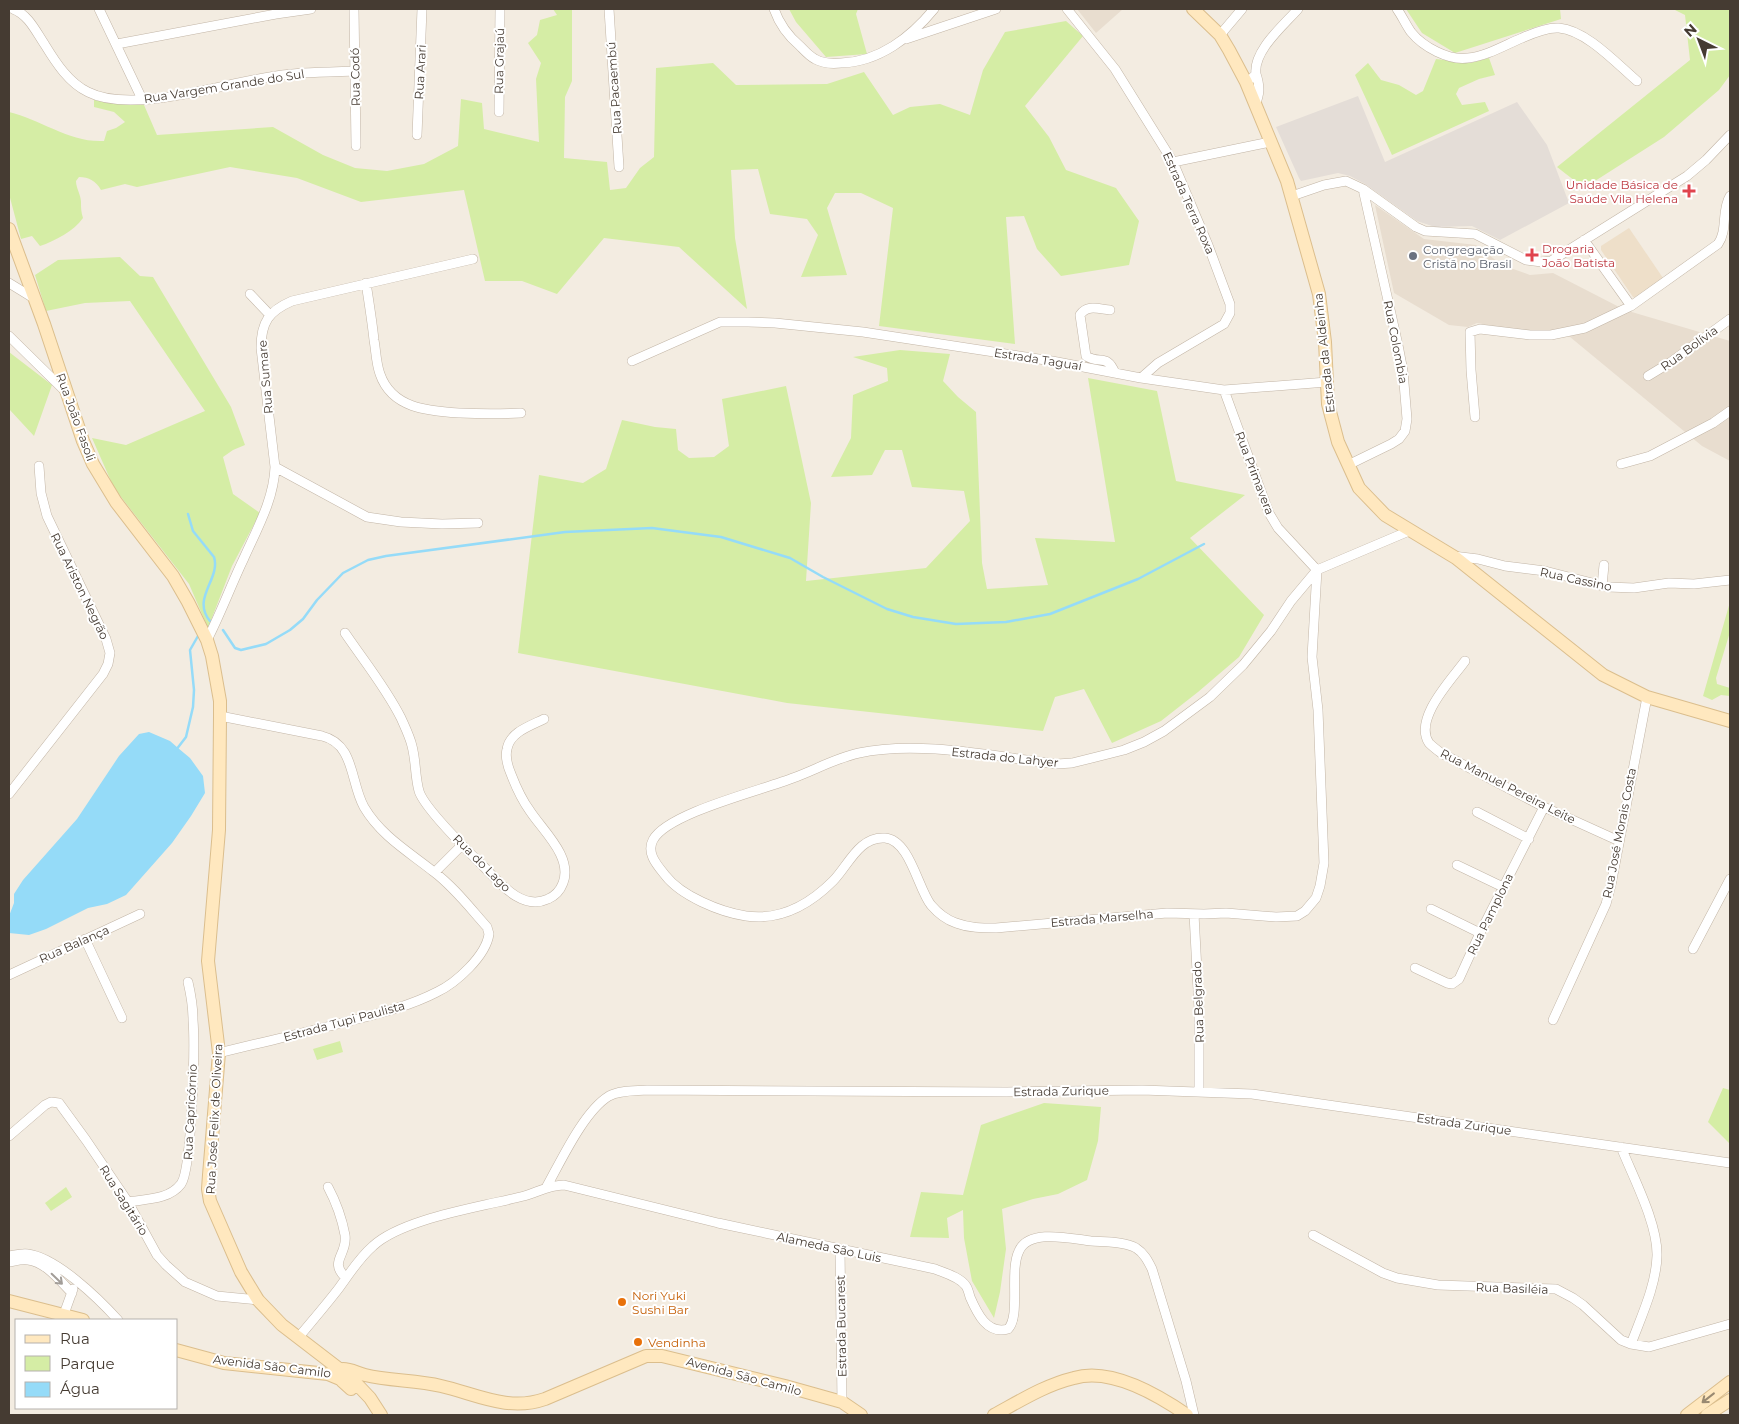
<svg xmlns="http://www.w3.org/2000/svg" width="1739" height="1424" viewBox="0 0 1739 1424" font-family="Montserrat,sans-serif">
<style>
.residential{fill:#e8ddcf}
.industrial{fill:#e4ddd7}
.education{fill:#eedfc9}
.green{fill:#d5eda5}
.water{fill:#95dbf8}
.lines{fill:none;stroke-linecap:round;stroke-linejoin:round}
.stream{stroke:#95dbf8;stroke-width:2.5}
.street-casing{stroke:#c2b5a6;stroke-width:10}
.secondary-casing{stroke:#dbbe8d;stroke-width:14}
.street{stroke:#fff;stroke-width:9}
.secondary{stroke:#ffe8bf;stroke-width:12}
.oneway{stroke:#a29d98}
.oneway2{stroke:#998971}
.health-dot{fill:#e0444e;stroke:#fff;stroke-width:2}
.worship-dot{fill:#6b7280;stroke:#fff;stroke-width:2}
.food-dot{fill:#e8710a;stroke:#fff;stroke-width:2}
.labels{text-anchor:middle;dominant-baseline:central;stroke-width:4;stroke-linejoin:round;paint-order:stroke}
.street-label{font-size:12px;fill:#453b32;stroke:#fff}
.health-label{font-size:12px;fill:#be3a42;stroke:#fff;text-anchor:end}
.worship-label{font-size:12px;fill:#5b616d;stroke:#fff;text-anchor:start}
.food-label{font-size:12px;fill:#c56008;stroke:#fff;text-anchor:start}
</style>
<rect width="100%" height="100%" fill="#f3ece1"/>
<path class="residential" d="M1077,9h46l-27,24z
M1375,205l49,34 52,6 26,20 28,10 23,-2 72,37 105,31v120l-28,-15 -138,-114 -27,2 -60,-11 -9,4 -19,-2 -55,-32z"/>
<path class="industrial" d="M1358,96l27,66 132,-60 30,43 22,58 -69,37 -28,-14 -37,1 -18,-6 -52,-37 -15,-8 -12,-3 -37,8 -2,-3 -23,-51z"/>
<path class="education" d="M1629,228l34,50 -27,20 -3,-1 -32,-47v-4z"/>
<path class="green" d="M553,9h19v72l-7,16 -1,61 43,4 3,28 16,-2 14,-20 14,-11 2,-89 57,-5 23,22 91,-1 37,-12 29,43 17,-8 30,-3 30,11 13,-45 22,-38 61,-11 17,15 -58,70 24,31 17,33 50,18 23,33 -10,44 -68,11 -24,-27 -13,-33 -18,1 9,127 -136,-18 14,-118 -32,-15h-26l-8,15 20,67 -46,2 17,-42 -11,-16 -37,-5 -12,-45 -27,1 4,68 12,71 -68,-62 -75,-9 -47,56 -35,-13h-37l-21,-91 -103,12 -64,-24 -67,-11 -93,20 -12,-3 -24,6c-5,-9 -12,-13 -22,-13l-3,4c0,7 5,14 5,21 0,6 0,10 2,16 -9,13 -28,23 -43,28l-8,-10 -11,3 -12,-45v-82c31,7 61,31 95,29l3,-10 9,-3 9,-6 -11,-10 -20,-5v-7l50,5 13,30 116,-8 50,28 32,13 32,3 37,-7 34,-18 3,-47 21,4 2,26 55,13 -3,-63 5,-16 -13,-20 9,-8 3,-15 17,-5z
M789,9h69l-2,5 11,40 -41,3 -30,-35z
M1406,9h154l1,10 -106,34 -33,-20z
M1673,9h57v66l-11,15 -55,47 -80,51 -27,-21 133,-107 -5,-45z
M1489,58l6,17 -16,4 -20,9 -3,6 6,11 23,-3 4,9 -97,44 -37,-80 13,-12 13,17 18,5 17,10 7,-4 13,-32 34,4z
M120,257l20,19 13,1 78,130 14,38 -12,5 -10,7 10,37 27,19 -28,53 -24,62 -19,-44 -75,-96 -22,-50 34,7 79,-34 -75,-110 -45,2 -39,8 -11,-36 23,-15z
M900,350l50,4 -7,27 15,16 18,15 6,151 5,26 61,-4 -13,-47 80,4 -27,-164 69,13 19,90 69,14 -55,43 74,77 -25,42 -41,35 -37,29 -49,22 -28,-54 -29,8 -12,34 -256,-28 -269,-50 21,-178 44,8 23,-14 16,-49 33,7 21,2 2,21 11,8 25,-1 15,-11 -7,-47 64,-13 25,117 -5,78 120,-13 44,-47 -6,-30 -52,-4 -10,-37h-17l-13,25 -41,2 20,-39 2,-43 35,-14 -1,-13 -34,-11z
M9,352l43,33 -18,51 -25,-27z
M1730,602v30l-14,46 1,6 13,4v8l-9,-1 -9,5 -9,-4z
M340,1041l3,11 -26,8 -4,-11z
M1723,1088l7,2v54l-22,-22z
M1044,1103l57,4 -3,34 -11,39 -29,14 -25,5 -31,10 4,40 -6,43 -6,26 -22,-37 -8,-43 -1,-28 -16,8 2,20 -39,-1 11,-45 42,3 18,-70z
M66,1187l6,10 -21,14 -6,-8z"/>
<path class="water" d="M149,732l21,9 8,7 12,10 13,18 2,17 -14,23 -19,27 -46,52 -19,9 -19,4 -42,21 -17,6 -20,-2v-17l5,-13v-9l9,-14 54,-61 42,-63 20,-22z"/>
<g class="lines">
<path class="stream" d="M188,514l5,17 21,26c7,22 -23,41 -4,64
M223,630l12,18 6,2 25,-6 24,-14 13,-11 14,-19 26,-27 25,-13 18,-4 179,-24 87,-4 69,9 69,21 33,19 64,32 26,8 43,7 50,-2 44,-8 88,-35 66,-35
M176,750l10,-13 7,-30 1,-17 -4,-40 8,-14"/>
<g class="street-casing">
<path id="street" d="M13,9c16,6 23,23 32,36 11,18 24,38 43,47 43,22 130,-7 176,-14 30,-6 60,-6 91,-7
M99,9l43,90
M354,9l2,137
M609,9l10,158
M774,9c5,14 14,27 26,37 4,4 9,10 15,13 7,4 17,5 26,4 38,-1 70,-26 93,-54
M1067,9l48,60 58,93 35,83 22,59v9l-6,11 -66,39 -17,15
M1397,9c5,7 9,16 14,23 12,15 38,29 57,26 19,-2 37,-13 54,-20 11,-5 25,-11 37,-10 27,2 58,36 78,53
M1220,35l22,-26
M906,39l90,-30
M117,44l159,-30 35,-5
M1256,74c-3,-23 27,-48 42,-65
M1252,78l4,-4c4,12 4,20 -1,31
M499,112l1,-103
M417,135l5,-126
M1173,162l97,-20
M1292,196l32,-11 22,-4 17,8 53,38 9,4 50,3 51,26 16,2 9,-1 136,-85 19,-16 24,-25
M1584,240l47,66
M9,283l26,16
M366,283c3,19 6,38 8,57 2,11 2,23 6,34 12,35 49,37 80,39 20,1 41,1 61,0
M250,294l20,21
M1110,310c-11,-1 -23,-6 -30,5l6,41c14,9 21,-3 29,17
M9,336l55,54
M632,361l88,-39h28l27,1 88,9 189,29 89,17 83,12 103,-8
M1648,376l23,-14 59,-43
M1224,390l45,123 9,15 39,42 -5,87 6,53 6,153 -4,23 -4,12 -11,13 -8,5 -21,1 -50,-4 -22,1 -37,-1 -171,15c-14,0 -27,0 -40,-5 -9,-3 -19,-11 -25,-18 -13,-16 -21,-65 -46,-67 -26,-2 -37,28 -52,43 -24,24 -52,40 -87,35 -26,-4 -65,-20 -81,-41 -8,-10 -19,-22 -12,-35 14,-27 110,-50 140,-62 22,-8 43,-20 66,-25 61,-13 137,4 198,11l15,-1 52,-13 20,-8 20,-11 46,-34 33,-32 28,-34 20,-30 26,-31 92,-39
M1475,417l-4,-47 -1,-38 10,-3 50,6h21l34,-7 46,-22 87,-62c10,-14 3,-33 12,-48
M1621,464l29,-8 63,-33 17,-12
M1348,465l43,-21 8,-5 6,-8 2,-12 -4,-48 -5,-26 -35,-156
M275,467l92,50 34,5 41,2 36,-1
M1453,556l25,3 27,7 40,5 63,16 26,1 35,-5 25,1 36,-4
M1602,586l2,-21
M345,633c19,28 41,55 56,85 4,9 9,19 11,28 4,15 3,31 7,45 5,17 47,58 61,72 17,16 40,49 68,36 7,-3 12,-8 15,-16 10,-26 -20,-52 -33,-72 -8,-11 -14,-24 -19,-37 -3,-7 -6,-17 -4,-25 3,-17 23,-23 37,-30
M207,640c14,-27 24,-55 37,-82 13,-29 30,-59 31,-91l-14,-119c0,-26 8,-37 31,-47l181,-42
M1465,661c-13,18 -52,58 -36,82 3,3 8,7 12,10l103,54 75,34
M9,794l94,-120 5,-10 2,-11 -4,-14 -59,-123 -6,-23 -2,-27
M1477,812l52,27
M1457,865l46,22
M435,872l27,-27
M1431,909l49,24
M1194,914l5,95v82
M85,939l37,79
M1693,949l37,-70
M1415,968l32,15 5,1 7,-5 21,-46 64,-126
M9,975l131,-61
M1553,1020l53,-116 5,-19 36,-188
M219,1053c40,-10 80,-19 119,-29 34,-9 68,-16 99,-32 19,-9 49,-36 52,-58l-2,-7c-17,-19 -33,-40 -53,-55 -25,-20 -53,-36 -70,-65 -14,-25 -9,-63 -42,-71l-102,-20
M9,1136l36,-31 6,-3 8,1 27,37 42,62 29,53 9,10 19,17 32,14 41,4
M1621,1147c12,30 37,77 36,109 -1,30 -16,61 -26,88
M547,1186c14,-25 37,-75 62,-90 11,-6 26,-5 38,-6l360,2 135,-2 110,4 478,69
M328,1187c8,15 14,32 17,48 3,20 -17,26 1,43
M128,1202c17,-3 41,-2 53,-18 11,-15 14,-139 12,-164 0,-13 -2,-25 -5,-38
M1313,1235l70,38 14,5 41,7 118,4 17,9 10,7 38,35 10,4 18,3 81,-23
M840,1249l2,153
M9,1256c6,-1 13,-3 19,-2 29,4 71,45 90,66
M9,1262c6,-1 13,-3 19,-2 18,2 32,21 44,33
M64,1314l9,-25
M298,1338c14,-17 28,-33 41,-50 11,-15 20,-30 34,-42 26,-24 90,-36 125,-44 9,-2 18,-4 26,-6 14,-4 25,-11 40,-11l154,38 217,46c10,4 25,8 31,17 2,3 3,7 4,11 7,16 17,38 38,32 13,-13 1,-58 11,-78 10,-23 53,-12 72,-10 13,1 33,0 45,7 8,5 12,13 16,21l34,112 8,34"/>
</g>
<g class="secondary-casing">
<path id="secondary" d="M1193,9l27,26 9,15 17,32 41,99 32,113 6,48 3,62 10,38 21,46 26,27 71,43 147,117 44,22 83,24
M9,229l35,95 39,117 10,23 23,38 57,74 15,26 19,38 5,16 8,45v15l-1,114 -11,131 11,92 -10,122 -1,14 2,12 31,71 17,28 24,25 69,53 19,20 11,17
M9,1301l74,19
M176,1350l48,13 104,11 12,5 11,10
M343,1369c8,0 14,4 22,6 24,6 51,5 76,11 35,8 67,26 104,13l101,-43h16l123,30 57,16 19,13
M994,1415c26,-14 51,-30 80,-37 37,-11 84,17 113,37
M1687,1415l43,-33
M1707,1415l23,-15"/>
</g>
<use href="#street" class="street"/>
<use href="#secondary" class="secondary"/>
</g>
<defs><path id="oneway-shaft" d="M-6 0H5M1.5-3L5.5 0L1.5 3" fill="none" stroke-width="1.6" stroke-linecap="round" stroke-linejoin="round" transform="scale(1.25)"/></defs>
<use class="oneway" href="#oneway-shaft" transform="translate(57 1279) rotate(44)"/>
<use class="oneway2" href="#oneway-shaft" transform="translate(1708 1398) rotate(142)"/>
<g class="health-dot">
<path d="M1686.5 183.5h5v5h5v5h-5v5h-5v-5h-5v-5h5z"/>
<path d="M1529.5 247.5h5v5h5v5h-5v5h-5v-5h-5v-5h5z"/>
</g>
<circle class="worship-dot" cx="1413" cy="256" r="5"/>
<g class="food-dot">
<circle cx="622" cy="1302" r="5"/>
<circle cx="638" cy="1342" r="5"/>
</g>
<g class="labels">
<g class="street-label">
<text transform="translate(499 61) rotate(-89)">Rua Grajaú</text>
<text transform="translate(420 72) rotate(-87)">Rua Arari</text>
<text transform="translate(355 77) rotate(-91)">Rua Codó</text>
<text transform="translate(224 86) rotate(-9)">Rua Vargem Grande do Sul</text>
<text transform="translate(614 88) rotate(-94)">Rua Pacaembú</text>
<text transform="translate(1189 203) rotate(66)">Estrada Terra Roxa</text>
<text transform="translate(1396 342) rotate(79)">Rua Colombia</text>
<text transform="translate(1689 348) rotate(-36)">Rua Bolívia</text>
<text transform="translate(1324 353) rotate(-96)">Estrada da Aldeinha</text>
<text transform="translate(1038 359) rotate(9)">Estrada Taguaí</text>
<text transform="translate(265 377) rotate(-95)">Rua Sumare</text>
<text transform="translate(76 417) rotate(70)">Rua João Fasoli</text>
<text transform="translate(1255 473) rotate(69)">Rua Primavera</text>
<text transform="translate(1576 579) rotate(12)">Rua Cassino</text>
<text transform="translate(80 586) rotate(64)">Rua Ariston Negrão</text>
<text transform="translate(1005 757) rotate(6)">Estrada do Lahyer</text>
<text transform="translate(1508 786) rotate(27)">Rua Manuel Pereira Leite</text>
<text transform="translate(1619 833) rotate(-79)">Rua José Morais Costa</text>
<text transform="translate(482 863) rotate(45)">Rua do Lago</text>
<text transform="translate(1490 914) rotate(-64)">Rua Pamplona</text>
<text transform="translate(1102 918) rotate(-5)">Estrada Marselha</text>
<text transform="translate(74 944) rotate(-24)">Rua Balança</text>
<text transform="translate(1198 1002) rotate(-92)">Rua Belgrado</text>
<text transform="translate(344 1021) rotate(-15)">Estrada Tupi Paulista</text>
<text transform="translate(1061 1091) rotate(-1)">Estrada Zurique</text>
<text transform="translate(190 1112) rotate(-87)">Rua Capricórnio</text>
<text transform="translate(214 1119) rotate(-87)">Rua José Felix de Oliveira</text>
<text transform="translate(1464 1124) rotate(8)">Estrada Zurique</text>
<text transform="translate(124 1200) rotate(58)">Rua Sagitário</text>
<text transform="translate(829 1247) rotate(12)">Alameda São Luis</text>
<text transform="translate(1512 1288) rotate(2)">Rua Basiléia</text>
<text transform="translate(841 1326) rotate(-91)">Estrada Bucarest</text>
<text transform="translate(272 1366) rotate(7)">Avenida São Camilo</text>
<text transform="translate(744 1376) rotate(15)">Avenida São Camilo</text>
</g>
<g class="health-label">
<text x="1678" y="184">Unidade Básica de<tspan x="1678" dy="14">Saúde Vila Helena</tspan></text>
<text x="1542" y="248" text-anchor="start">Drogaria<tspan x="1542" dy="14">João Batista</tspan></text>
</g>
<g class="worship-label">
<text x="1423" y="249">Congregação<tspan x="1423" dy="14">Cristã no Brasil</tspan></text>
</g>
<g class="food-label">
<text x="632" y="1295">Nori Yuki<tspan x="632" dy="14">Sushi Bar</tspan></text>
<text x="648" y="1342">Vendinha</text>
</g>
</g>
<rect width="1739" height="1424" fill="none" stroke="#453b32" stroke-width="20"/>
<rect x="15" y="1319" width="162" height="90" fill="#ffffff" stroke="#b5b1ad"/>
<rect x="25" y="1335" width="25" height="8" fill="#ffe8bf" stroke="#b5b1ad"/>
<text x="60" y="1344" font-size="15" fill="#453b32">Rua</text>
<rect x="25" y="1356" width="25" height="15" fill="#d5eda5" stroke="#b5b1ad"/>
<text x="60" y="1369" font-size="15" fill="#453b32">Parque</text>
<rect x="25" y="1382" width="25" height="15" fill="#95dbf8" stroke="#b5b1ad"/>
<text x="60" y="1394" font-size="15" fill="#453b32">Água</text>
<g transform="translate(1699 40) rotate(318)" stroke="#ffffff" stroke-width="4" paint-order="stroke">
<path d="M0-4L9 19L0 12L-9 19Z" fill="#453b32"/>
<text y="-8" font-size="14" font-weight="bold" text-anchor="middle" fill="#453b32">N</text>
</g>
</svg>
